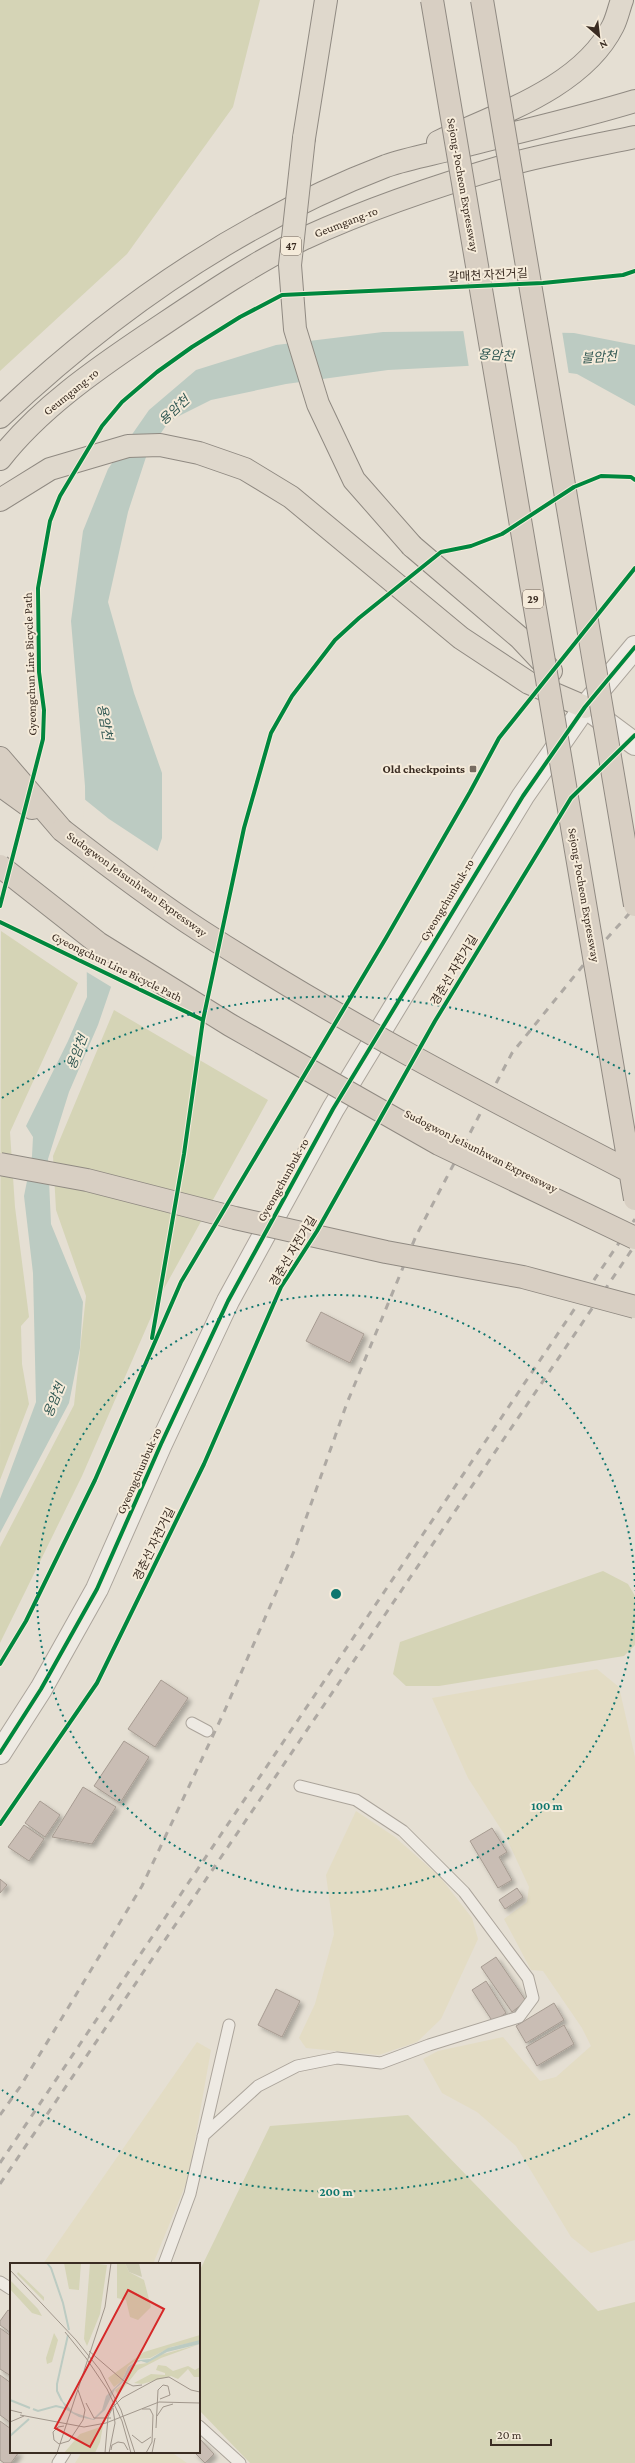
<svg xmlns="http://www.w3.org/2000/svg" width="635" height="2463" viewBox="0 0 635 2463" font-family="'Crimson Pro','Noto Sans KR',serif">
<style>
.farmland{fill:#e3dcc4}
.green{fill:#d5d4b6}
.water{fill:#bccbc2}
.pier{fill:#e5dfd3}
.building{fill:#c9bdb4;stroke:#a69b91;filter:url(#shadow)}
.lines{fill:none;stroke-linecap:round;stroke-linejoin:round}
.service-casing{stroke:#aba49b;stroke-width:13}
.tertiary-casing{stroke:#aba49b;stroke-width:24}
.trunk-casing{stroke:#908a82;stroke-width:24}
.motorway-casing{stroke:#908a82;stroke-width:24}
.service{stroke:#eeeae3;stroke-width:11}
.tertiary{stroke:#eeeae3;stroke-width:22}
.trunk{stroke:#dfd8cc;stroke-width:22}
.motorway{stroke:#d8cfc3;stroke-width:22}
.rail{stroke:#aea9a3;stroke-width:3;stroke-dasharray:7 7;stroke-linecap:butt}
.trunk-bridge-casing{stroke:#908a82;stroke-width:24;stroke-linecap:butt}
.motorway-bridge-casing{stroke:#908a82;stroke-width:24;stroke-linecap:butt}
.trunk-bridge{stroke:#dfd8cc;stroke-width:22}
.motorway-bridge{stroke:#d8cfc3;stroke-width:22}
.cycleway-casing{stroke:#f5ebda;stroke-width:6}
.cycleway{stroke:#00873e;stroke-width:4}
.ring{fill:none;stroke:#0f766e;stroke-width:2;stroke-dasharray:2 4}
.poi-dot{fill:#766b60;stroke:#f5ebda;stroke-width:1.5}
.labels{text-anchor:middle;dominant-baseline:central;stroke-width:4;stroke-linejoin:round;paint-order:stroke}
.shield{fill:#f5ebda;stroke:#726559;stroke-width:1}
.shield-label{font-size:11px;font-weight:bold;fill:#3a2c22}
.street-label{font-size:12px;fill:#3a2c22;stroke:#f5ebda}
.poi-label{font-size:12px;font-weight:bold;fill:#3a2c22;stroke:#f5ebda;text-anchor:end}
.water-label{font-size:13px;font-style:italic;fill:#325954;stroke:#f5ebda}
.inset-river{fill:none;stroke:#bccbc2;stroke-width:2}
.inset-road{fill:none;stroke:#a1978c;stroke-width:1}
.view{fill:#d62828;fill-opacity:0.15;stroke:#d62828;stroke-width:2}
.inset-edge{fill:none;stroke:#3a2c22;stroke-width:2}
.centre{fill:#0f766e;stroke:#f5ebda;stroke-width:2}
.ring-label{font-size:12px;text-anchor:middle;font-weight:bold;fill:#0f766e;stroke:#f5ebda;stroke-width:4;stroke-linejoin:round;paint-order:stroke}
</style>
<defs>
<filter id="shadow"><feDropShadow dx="3.5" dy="3.5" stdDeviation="2" flood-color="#0004"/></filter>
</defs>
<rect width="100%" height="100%" fill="#e5dfd3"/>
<path class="farmland" d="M597,1669l22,18 16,70v483l-44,13 -20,-16 -55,-91 -39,-34 -35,-19 -19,-34 15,-8 65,-14 37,44 16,-4 35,-31 -9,-18 -39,-57 -12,-1 -27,-51 23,-17 2,-15 -23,-50 -38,-59 -36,-80z
M356,1811l39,26 45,40 32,41 6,21 -37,80 -24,23 -38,13 -73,-7 -7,-10 16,-34 19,-70 -8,-59z
M197,2042l14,8 -23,129 -35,85h-110z
M82,2452h89l16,11h-112z"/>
<path class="green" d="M0,0h260l-27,107 -106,147 -127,117z
M1,931l77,52 -68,149 5,75 14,110 -8,9 1,38 7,40 -29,76z
M114,1010l154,90 -107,194 -79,182 -82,167v-96l74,-142 12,-109 -30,-86 -3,-54z
M603,1571l25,13 7,12v49l-11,11 -185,30h-33l-13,-12 7,-32z
M408,2115l190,196 37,-9v161h-385l-51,-53v-138l71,-146z"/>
<path class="water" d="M475,331l99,2 61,12v61l-58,-32 -72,-10 -117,6 -102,14 -75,16 -42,21 -22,33 -19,58 -20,90 26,91 28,80v65l-64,187 -29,67 -21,67 3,65 32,78 -3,46 -11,55 -69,130v-34l36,-97 -3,-129 -9,-77 8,-40 1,-19 -7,-11 42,-85 19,-44 -2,-211 -14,-165 12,-90 25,-62 41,-59 47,-40 80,-25 107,-13z"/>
<path class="pier" d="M463,329l99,2 7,44 -64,-9 -36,2z
M83,798l26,21 50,33 -46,136 -28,-17z"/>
<path class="building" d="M321,1312l43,22 -14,29 -44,-22z
M161,1680l27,18 -33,49 -27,-18z
M124,1741l25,16 -29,46 -26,-17z
M83,1787l33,20 -24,37 -40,-7z
M40,1801l20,14 -15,22 -20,-14z
M24,1825l20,14 -15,22 -21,-14z
M492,1828l15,24 -8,5 13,23 -14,8 -28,-47z
M0,1879l7,6 -7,8z
M517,1888l6,9 -18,12 -6,-9z
M496,1957l30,44 -14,11 -31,-45z
M486,1981l20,32 -13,9 -21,-32z
M276,1989l24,12 -18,36 -24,-12z
M554,2003l10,17 -38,23 -10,-17z
M564,2025l10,19 -37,22 -11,-19z
M8,2310l3,2v21l-11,-8v-4z
M0,2328l11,8v40l-11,-7z
M0,2375l11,8v40l-11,-8z
M0,2421l11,8v23h8l-8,11h-7l-4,-3z
M199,2438l15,16 -9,9 -11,-11h5z"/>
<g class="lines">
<g class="service-casing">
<path id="service" d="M192,1723l15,8
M203,2136l55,-50 39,-20 40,-8 44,5 48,-18 90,-28 14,-19 -5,-20 -64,-86 -61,-61 -47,-31 -56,-14
M164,2264l26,-70 39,-169
M0,2282l11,7
M199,2426l41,37
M58,2463l7,-11"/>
</g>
<g class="tertiary-casing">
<path id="tertiary" d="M592,712l43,32
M0,1753l41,-64 56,-100 64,-145 67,-143 105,-192 190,-313 62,-89 50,-60"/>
</g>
<g class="trunk-casing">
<path id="trunk" d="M304,138l22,-138
M438,142c59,-28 144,-54 175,-116 4,-8 6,-18 9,-26
M0,417c112,-106 242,-196 386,-251 23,-8 47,-12 70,-18 60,-16 120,-29 179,-47
M0,459c39,-50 95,-89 147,-124 51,-34 103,-70 158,-97 65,-30 137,-54 206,-74 40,-11 83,-18 124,-27
M0,500l50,-31 78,-23 32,-1 39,8 46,16 46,28 170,141 68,45 56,24
M412,546l108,92 31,33"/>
</g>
<g class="motorway-casing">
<path id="motorway" d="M0,758l62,72
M0,785l32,23"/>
</g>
<use href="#service" class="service"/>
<use href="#tertiary" class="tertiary"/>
<use href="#trunk" class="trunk"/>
<use href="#motorway" class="motorway"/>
<path class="rail" d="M0,2115l20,-28 122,-201 83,-176 70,-161 52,-146 69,-167 96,-183 73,-90 50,-56
M0,2163l635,-944
M0,2184l635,-939"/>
<g class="trunk-bridge-casing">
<path id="trunk-bridge" d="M304,138l-14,127 5,64 23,75 36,76 58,66"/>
</g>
<g class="motorway-bridge-casing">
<path id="motorway-bridge" d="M432,0l203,1199
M482,0l153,905
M62,830c45,35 91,70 139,101 139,90 287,167 434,243
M0,866l98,77 132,82 209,119 196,94
M0,1164l87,16 148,38 151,34 137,25 112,30"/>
</g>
<use href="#trunk-bridge" class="trunk-bridge"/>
<use href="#motorway-bridge" class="motorway-bridge"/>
<g class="cycleway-casing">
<path id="cycleway" d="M0,906l43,-167 1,-29 -5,-38 -1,-84 12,-67 10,-25 42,-70 20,-24 35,-30 35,-25 48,-30 42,-22 261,-12 80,-8 12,-4
M0,922l203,98
M152,1338l32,-184 19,-134 41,-192 27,-95 21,-37 43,-56 24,-22 82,-66 30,-6 31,-12 72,-47 27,-11 30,1 4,3
M0,1664l26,-43 69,-141 86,-198 205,-344 84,-146 29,-54 136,-170
M0,1753l41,-64 56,-100 64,-145 67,-143 105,-192 190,-313 62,-89 50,-60
M0,1824l97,-141 107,-219 77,-177 36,-56 118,-210 136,-223 64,-63"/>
</g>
<use href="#cycleway" class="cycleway"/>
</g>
<g class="ring">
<path d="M635 1597A299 299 0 1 1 635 1591"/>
<path d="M630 2114A598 598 0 0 1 2 2090M2 1098A598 598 0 0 1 630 1074"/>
</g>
<rect class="poi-dot" x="469" y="765" width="8" height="8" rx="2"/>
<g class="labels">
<g class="shield">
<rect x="281" y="237" width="20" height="18" rx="3"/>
<rect x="523" y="590" width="20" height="18" rx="3"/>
</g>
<g class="shield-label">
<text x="291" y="246">47</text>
<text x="533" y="599">29</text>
</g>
<g class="street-label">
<text transform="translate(463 185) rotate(80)">Sejong-Pocheon Expressway</text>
<text transform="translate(346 222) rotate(-21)">Geumgang-ro</text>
<text transform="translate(488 275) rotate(-3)">갈매천 자전거길</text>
<text transform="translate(71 392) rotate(-39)">Geumgang-ro</text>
<text transform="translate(30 664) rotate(-92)">Gyeongchun Line Bicycle Path</text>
<text transform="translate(137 884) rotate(36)">Sudogwon Je1sunhwan Expressway</text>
<text transform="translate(584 895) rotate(80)">Sejong-Pocheon Expressway</text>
<text transform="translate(447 900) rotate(-59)">Gyeongchunbuk-ro</text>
<text transform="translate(117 967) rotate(26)">Gyeongchun Line Bicycle Path</text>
<text transform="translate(454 970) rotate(-59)">경춘선 자전거길</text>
<text transform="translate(481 1151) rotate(27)">Sudogwon Je1sunhwan Expressway</text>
<text transform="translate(283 1180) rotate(-61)">Gyeongchunbuk-ro</text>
<text transform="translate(293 1251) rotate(-59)">경춘선 자전거길</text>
<text transform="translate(139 1471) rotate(-66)">Gyeongchunbuk-ro</text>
<text transform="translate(154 1544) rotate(-64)">경춘선 자전거길</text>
</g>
<g class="poi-label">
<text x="465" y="769">Old checkpoints</text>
</g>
<g class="water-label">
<text transform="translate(496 355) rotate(4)">용암천</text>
<text transform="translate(599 357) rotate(-4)">불암천</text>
<text transform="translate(174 410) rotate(-43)">용암천</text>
<text transform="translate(105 722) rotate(80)">용암천</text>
<text transform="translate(77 1052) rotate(-69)">용암천</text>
<text transform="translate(54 1400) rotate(-68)">용암천</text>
</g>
</g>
<g transform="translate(10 2263)">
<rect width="190" height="190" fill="#e5dfd3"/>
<path d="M54,0h17l-2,27 -10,-1zM80,0l17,2 -7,49 -13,32 -3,-7zM107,0h8l4,9 15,8 7,27 -13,13 -8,-3 -4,-17 -9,-2zM8,9l26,25v4l-27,-27zM0,17l28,29 4,7 -10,-3 -22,-24zM44,70l4,7 -6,22 -5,2 -1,-6zM190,72l-1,6 -28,6 -21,11 -12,1 -10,7 -6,15 -8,6 -6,-9 36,-26zM190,81l-39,14 -23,12 -20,25 -3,-5 8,-6 11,-19 13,-2 13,-8zM148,102l8,1 7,5 15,-5 7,4 5,-3v10h-6l-6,-8 -10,10 -7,-3 -29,8 -8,-1 17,-9 14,1v-2l-9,-3zM93,163l-3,16 -5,11h-31l16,-19z" fill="#d5d4b6"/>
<path d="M115,0h14l3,14 -13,-5z" fill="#d0ceb5"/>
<path d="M190,77v4l-33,8 -20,11 -6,-2 -6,2 -13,20 -7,6 -10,21 -11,10 -15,-3 -16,-9 2,-1 -5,-9 13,14 20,7 9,-9 4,-14 16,-15 6,-14 10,-7 12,-1 18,-11z" fill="#bccbc2"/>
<path class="inset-river" d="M37,0l4,5 12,35 6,27M0,137l20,8M52,138l-5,-10v-7l11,-49M23,146l5,2 18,-5 8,2M0,173l19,-17"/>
<path class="inset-road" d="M0,7l66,70 24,30 21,40 14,43M55,69l21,26 21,31 15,32 9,32M79,88l36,31 8,4 9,-1M76,140l8,15h17M132,146h8l3,6 -1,27 -6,11M0,147l12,3M10,152l64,12 22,-4 53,-21 41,1M147,153l6,-9 10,-3M0,159l14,-6M54,163l-6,1 -5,5 1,8 5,4 10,-3 14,-21 2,-10 -7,-20M146,165l2,-38 5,-5 5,1 2,9 -10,4M122,172l10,8 9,-6M101,187l1,-5 6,-3 6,1 4,7M47,190l48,-146 6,-44M95,190l3,-36 5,-10 9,-9 35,-19 12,-2 22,13 9,2M99,190l6,-30 -2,-15M142,190l3,-15"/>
<path class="view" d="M118,27l36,19 -74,138 -35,-19z"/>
<rect width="190" height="190" class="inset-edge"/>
</g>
<circle cx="336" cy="1594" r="6" class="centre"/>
<g class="ring-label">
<text x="547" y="1810">100 m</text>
<text x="336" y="2196">200 m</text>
</g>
<g transform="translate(599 36) rotate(152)" stroke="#f5ebda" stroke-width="3" paint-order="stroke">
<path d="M0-3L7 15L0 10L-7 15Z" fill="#3a2c22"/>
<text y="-6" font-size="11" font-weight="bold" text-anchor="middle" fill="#3a2c22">N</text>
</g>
<path d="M491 2439v6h60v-6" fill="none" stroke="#3a2c22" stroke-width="2"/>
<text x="497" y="2439" font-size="12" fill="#3a2c22" stroke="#f5ebda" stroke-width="3" paint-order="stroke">20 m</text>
</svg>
